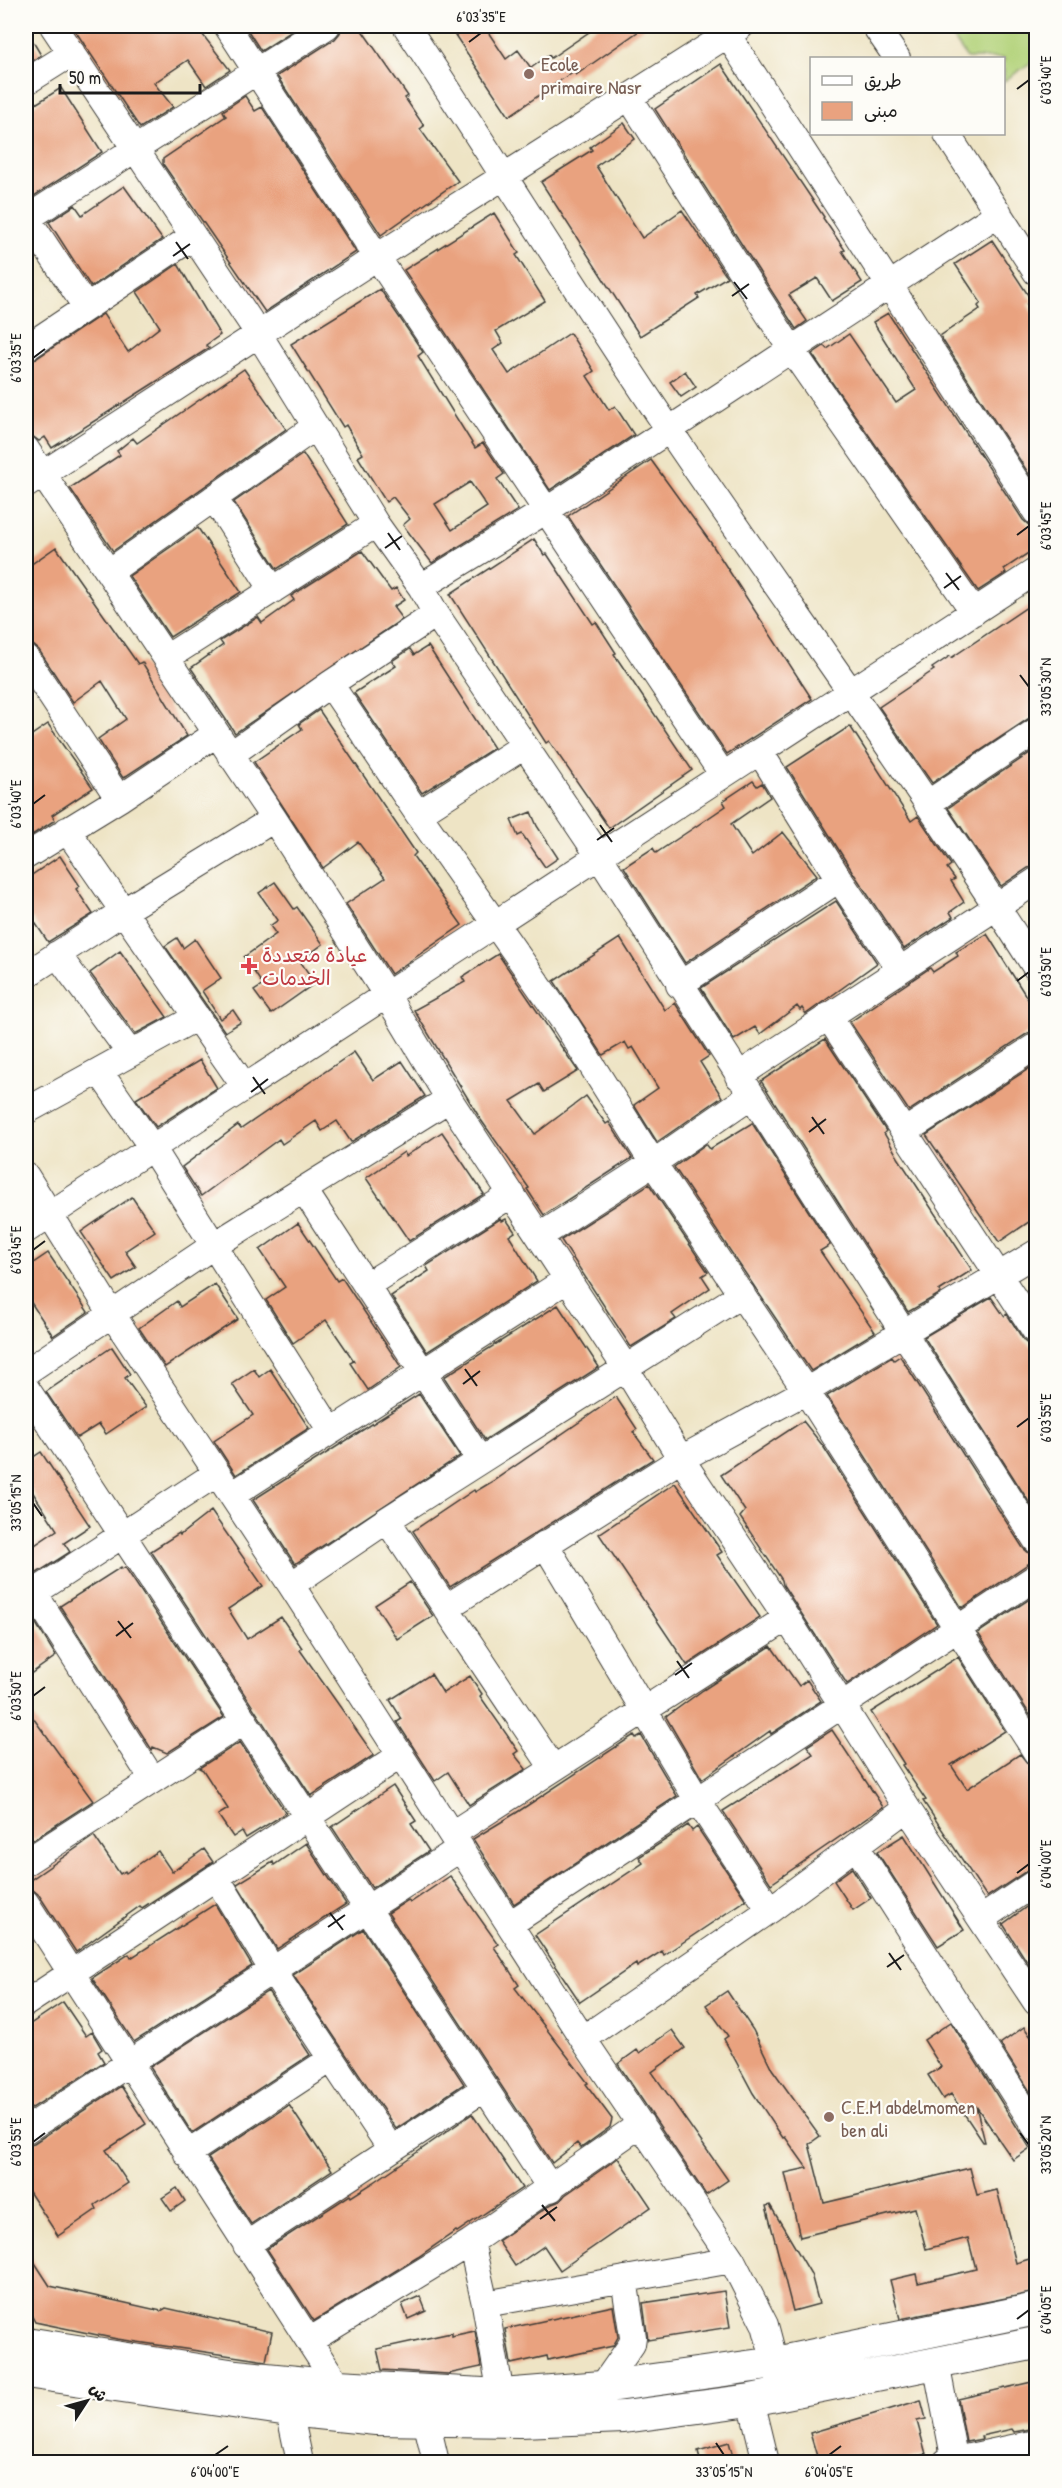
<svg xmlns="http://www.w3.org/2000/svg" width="1062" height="2488" viewBox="0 0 1062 2488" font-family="'Patrick Hand','Playpen Sans Arabic',sans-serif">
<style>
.green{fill:#b4d37b;stroke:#68784c;stroke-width:1.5}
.building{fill:#e9a27f;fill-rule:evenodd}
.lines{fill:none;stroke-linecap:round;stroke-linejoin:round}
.minor-casing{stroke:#3c3a35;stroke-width:28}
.major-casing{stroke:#3c3a35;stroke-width:34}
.minor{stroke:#fff;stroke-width:26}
.major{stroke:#fff;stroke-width:32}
.ticks{fill:none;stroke:#1c1c1c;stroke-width:2}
.education-dot{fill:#8d6e63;stroke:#fdfcf7;stroke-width:2}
.health-dot{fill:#e0444e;stroke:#fdfcf7;stroke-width:2}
.labels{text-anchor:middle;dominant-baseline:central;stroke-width:4.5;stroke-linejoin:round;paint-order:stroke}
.education-label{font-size:20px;fill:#785e54;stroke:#fdfcf7;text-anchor:start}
.health-label{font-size:20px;fill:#be3a42;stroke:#fdfcf7;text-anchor:start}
.neatline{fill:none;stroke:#1c1c1c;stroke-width:2}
.ticks-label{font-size:15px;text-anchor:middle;fill:#1c1c1c}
</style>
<rect width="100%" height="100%" fill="#fdfcf7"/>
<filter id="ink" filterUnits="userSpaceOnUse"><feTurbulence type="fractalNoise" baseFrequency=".0167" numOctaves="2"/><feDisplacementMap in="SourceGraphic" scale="12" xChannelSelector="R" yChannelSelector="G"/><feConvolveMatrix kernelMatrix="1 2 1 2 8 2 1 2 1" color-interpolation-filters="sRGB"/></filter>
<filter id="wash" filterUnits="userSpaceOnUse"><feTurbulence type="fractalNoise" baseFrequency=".008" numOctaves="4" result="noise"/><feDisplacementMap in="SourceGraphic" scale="24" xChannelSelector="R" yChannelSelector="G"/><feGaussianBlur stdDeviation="1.35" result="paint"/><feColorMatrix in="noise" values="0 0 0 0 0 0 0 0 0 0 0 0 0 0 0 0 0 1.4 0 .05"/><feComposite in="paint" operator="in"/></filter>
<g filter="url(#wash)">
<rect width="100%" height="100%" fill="#eee4c5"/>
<path class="green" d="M945,26h91v33l-32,22v-23h-37z"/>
<g id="blocks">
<path class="building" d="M72,26h124l34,44 -24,16 -18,-26 -34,23 19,24 -33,21z
M245,26h55l-39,25z
M342,26h17l49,70 -3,2 19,28 -4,3 38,52 -77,54 -104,-159 58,-37 5,-6z
M449,26h35l22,33 12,-9 13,18 18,-13 2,3 47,-32h48l-70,49 -2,-4 -65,45z
M26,30l15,25 -15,10z
M721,64l103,153 -1,1 22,32 -3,1 20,31 -30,19 -15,-23 -28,17 18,26 -11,8 -141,-220z
M61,88l41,64 -71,46 -5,-7v-81z
M245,96l10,15 7,-4 94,145 -91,60 -102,-148v-5l63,-43 -3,-5z
M624,123l11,16 -39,27 46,72 40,-28 45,67 -30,18 2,3 -59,38 -99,-154 51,-32 -2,-3z
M124,186l38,53 -71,48 -42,-65 26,-17 7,10z
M494,213l25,40 -3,2 29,46 -49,30 7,12 -10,7 16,24 61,-41 24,38 -7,5 22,34 6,-4 19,29 -84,55 -146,-220z
M992,240l40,61 -5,3 9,15v166l-96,-149 40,-27 -2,-3 3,-3 -26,-39z
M178,264l42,71 -14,10 3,3 -157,100 -7,-11 -6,4 -8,-6 -5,-9v-63l8,-3 69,-46 25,38 32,-25 -23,-35z
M380,289l43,63 -5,4 57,92 8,-5 21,31 -7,5 21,31 -86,53 -29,-38 7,-6 -17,-22 -7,5 -28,-45 5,-3 -17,-29 -3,2 -52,-83zM470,482l17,25 -35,23 -17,-26z
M888,313l135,207 7,6 6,1v21l-32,21 2,4 -28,18 -166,-237 12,-8 3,3 22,-15 47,69 20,-13 -43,-68z
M244,369l42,60 -173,122 -43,-63 50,-33 -3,-4 16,-13 4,5z
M685,371l11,16 -15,10 -11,-15z
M303,454l45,70 -71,45 -43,-67z
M651,460l60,83 101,156 -85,55 -159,-238z
M198,528l43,64 -71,45 -41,-61z
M534,539l10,16 3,-1 46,70 3,-2 20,31 -2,1 78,116 -83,58 -60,-87 -3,2 -96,-149z
M56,547l82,117 4,-2 45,74 -64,42 -25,-39 28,-20 -24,-38 -29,21 -34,-52 -6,-5 -7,-2v-75z
M362,551l29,40 5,-3 8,12 -11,7 9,12 -167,114 -44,-65 32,-23 -3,-4 38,-24 4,6 32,-23 -3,-4z
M1036,601v115l-8,3 -96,64 -53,-76 55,-37 -2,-2 18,-12 1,2z
M428,646l66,102 -72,45 -68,-100 42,-27 -4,-5 18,-12 4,6z
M319,710l97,143 -3,3 49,69 -71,49 -45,-70 39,-26 -27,-36 -35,26 -69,-106 48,-33 -3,-5z
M48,724l45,64 -41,27 3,5 -29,19v-100z
M850,726l61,95 7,-5 33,49 -4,3 8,11 -4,2 13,21 -14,10 3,5 -49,32 -52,-78 -65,-104z
M1036,749v117l-8,2 -27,18 -53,-78z
M753,781l4,5 5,-3 8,14 -39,27 21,32 31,-24 34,43 -132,88 -61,-96 29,-19 3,5 36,-24 34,-23 -3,-5z
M531,812l6,14 21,32 -13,9 -23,-33 -4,2 -7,-16z
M60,856l20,30 -4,3 17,25 -45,28 -16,-24 -6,4v-43z
M275,882l19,27 3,-2 26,37 -23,17 15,22 -44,31 -17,-23 9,-6 -19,-28 32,-23 -6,-8 8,-6 -19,-27z
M836,901l41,62 -71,51 -4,-6 -2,2 -3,-4 -37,28 -5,-7 -21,13 -33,-52z
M987,934l49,78v19l-8,2 -119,78 -59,-89 80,-54 3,4 25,-16 -2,-4z
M177,938l6,10 12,-9 26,39 -19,13 18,28 13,-9 8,12 -16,10 -60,-86z
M620,938l45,72 10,-7 34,53 -9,6 22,35 -65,45 -23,-37 24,-17 -25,-41 -4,2 -4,-7 -22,13 -49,-74z
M120,951l47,66 -32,17 -45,-61z
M498,954l80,117 -34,21 -5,-8 -28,17 24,33 51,-38 20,28 3,-2 23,36 -88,57 -17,-26 2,-1 -48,-68 -67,-110 51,-28 -3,-5z
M825,1039l61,92 -2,2 15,26 73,111 -33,21 2,2 -33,19 -147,-231z
M354,1052l19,28 29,-19 23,35 -74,46 -14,-21 -15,10 -6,-10 -34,23 -3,-5 -78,57 -19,-29 56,-42 3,4z
M200,1060l17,28 -61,39 -20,-28z
M1036,1064v153l-37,25 -73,-107z
M752,1123l78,122 -10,6 55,81 -64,39 -137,-204 32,-23 4,5z
M442,1132l42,62 -75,47 -43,-63 38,-26 2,4z
M649,1184l59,88 -6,4 8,12 -38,26 4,5 -45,28 -70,-107z
M132,1197l23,34 -30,20 11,16 -22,14 -33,-49z
M500,1219l2,2 4,-2 9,13 -6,4 28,45 -110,71 -36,-56 38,-25 -3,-5z
M298,1223l39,58 5,-3 59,89 -33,23 -18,-27 4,-2 -28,-41 -33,23 -27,-43 19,-13 -25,-37z
M48,1253l40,59 -35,24 -27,-41v-27z
M215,1284l23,35 -73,48 -26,-39 38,-27 3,6z
M991,1297l13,19 3,-2 17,27 6,5 6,1v166l-112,-176z
M558,1305l41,62 -114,73 -41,-63z
M112,1347l18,27 -5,4 21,29 -40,27 -7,-10 -22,14 -31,-46z
M900,1356l123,192 7,6 6,1v7l-8,2 -66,44 -135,-212 65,-39 2,3z
M254,1369l5,8 11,-8 39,59 -73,47 -22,-34 39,-26 -21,-31z
M419,1394l41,62 -165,108 -42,-64z
M616,1397l21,32 -4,3 20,27 -203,128 -37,-56 61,-41 1,2 18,-11z
M803,1421l20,25 114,178 -90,60 -64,-99 -1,-5 -42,-63 5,-6 -24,-36z
M41,1452l49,74 -26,17 6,9 -44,28v-29l31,-21 -31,-48v-20z
M675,1483l47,69 -5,3 43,62 -73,48 -88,-131z
M211,1511l52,75 -35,23 19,30 34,-22 21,31 -2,2 74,105 -63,41 -160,-245 28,-18 1,2z
M121,1567l1,2 3,-2 99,150 -57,36 -14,-6 -1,3 -92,-144z
M410,1582l23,34 -36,23 -22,-34z
M1031,1598l5,10v103l-6,4 -52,-82z
M35,1622l21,34 -30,21v-48z
M771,1646l28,40 8,-6 14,21 -50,33 -1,-3 -68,48 -36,-62 37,-27z
M958,1657l47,74 -54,34 16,24 53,-35 9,11 7,2v100l-8,3 -41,27 -64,-96 3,-1 -24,-35 2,-1 -33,-52z
M431,1674l12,19 27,-17 12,18 -2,2 38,55 -4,3 12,15 -57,36 -21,-33 -13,9 -38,-59 5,-3 -12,-19z
M26,1708l67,93 -60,39 -7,-12z
M832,1730l51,77 -112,77 -48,-73 90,-57 -6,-8z
M634,1735l2,3 5,-3 36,61 -163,108 -41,-65 43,-26z
M240,1742l46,71 -40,25 -4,-7 -9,6 -15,-22 10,-6 -25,-39 -4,-2z
M393,1786l23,35 -5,3 18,27 -57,37 -40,-61z
M688,1825l4,6 5,-4 49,73 -82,55 -2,-4 -25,16 -1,-3 -56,38 -45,-67 108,-72 -4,-6z
M904,1835l60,95 -26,16 -61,-94z
M94,1836l26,38 5,-3 1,2 32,-22 14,21 32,-23 9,13 -71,46 -2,-2 -64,46 -37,-57 -6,-5 -7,-2v-5z
M306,1843l40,61 -69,45 -40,-65 36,-22 1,3z
M852,1868l19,30 -18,12 -19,-29z
M450,1876l48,68 -4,3 25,38 -4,3 73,95 -2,1 26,35 -2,8 -29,21 -4,-5 -25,20 -164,-250 20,-13 2,3z
M1036,1900v76l-33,-52z
M215,1904l37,62 -118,76 -42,-64 37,-24 2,4z
M363,1929l101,155 -68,45 -103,-154z
M268,1991l42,64 -118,78 -42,-66z
M727,1991l26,39 19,39 48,67 -11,8 15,59 146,-35 7,27 20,-5 19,73 20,-6v35l-136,27 -10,-39 26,-6 2,9 58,-14 -8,-31 -42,11 -11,-41 -115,29 -15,-64 22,-5 -22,-31 -2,1 -30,-45 -29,-54 4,-3 -22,-31z
M63,2002l23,34 6,-4 10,17 -4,3 6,10 -78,50v-85z
M951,2022l79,126 -17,12 -37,-54 9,36h-2l-32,-48 -8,5 -15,-24 13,-8 -17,-27z
M1024,2027l12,17v57l-36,-57z
M672,2030l13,18 -33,24 76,108 -22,15 -88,-131 19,-14 2,3z
M121,2086l25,38 -40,26 22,33 -33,22 2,4 -39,27 -32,-49v-42l8,-2z
M289,2105l43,65 -81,54 -43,-66z
M472,2114l50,74 -65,44 -1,-1 -38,26 -104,64 -47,-72 83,-54 1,2 22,-14z
M618,2158l33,49 -91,63 -16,-24 -29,20 -17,-25 54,-37 8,-3 5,-6z
M177,2188l8,13 -14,10 -9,-13z
M770,2205l41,69 8,30 -26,7 -27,-105z
M26,2249l24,37 111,25 5,-3 106,24 -6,29 -149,-22 -82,-17 -5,-9 -4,-1z
M724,2291l6,36 -82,13 -5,-37z
M420,2296l6,15 -18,8 -6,-15z
M613,2306l5,31 -5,9 -65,14 -1,-4 -36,8 -6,-35z
M475,2331l6,36 -33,7 -66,-4 -5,-21 74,-16v3z
M1036,2381v47l-22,4 -2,-3 -31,7 1,3 -16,3 -8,-43z
M921,2400l5,19 -9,2 9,33 -29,9h-78l-9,-30z
M729,2442l6,21h-34l-3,-12z"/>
</g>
</g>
<g filter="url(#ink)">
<use href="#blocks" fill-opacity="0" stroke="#3c3a35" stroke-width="1.5"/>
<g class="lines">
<g class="minor-casing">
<path id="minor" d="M53,26l205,307 118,191 45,63 15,27 163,242 437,684
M227,26l150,231 346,518
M406,26c89,134 174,272 264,405 122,180 250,354 366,537
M875,26l22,32
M727,34l309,478
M26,82l46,-29
M629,97l162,252 183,263
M947,134l89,138
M27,218l59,89
M26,219l301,-193
M26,348l166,-111
M26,449l248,370 113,177 62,103 176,268 56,92 106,159 120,190 129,194
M26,485l351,-228 364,-231
M214,498l59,92
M109,572l206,-145
M421,587l126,-77 452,-297
M26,658l93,141
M166,658l210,-134
M330,684l88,130 149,212 86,137 153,228 230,361
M760,752l79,127 61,91
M230,755l100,-71 106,-70
M927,804l109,-73
M418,814l106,-68
M67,830l178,257
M26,856l93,-57 97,-65
M57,954l73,99
M26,975l98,-64 150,-92
M679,985l160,-106
M828,1016l208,316
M99,1071l52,75 180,285
M738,1076l298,-195
M26,1111l171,-94
M904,1132l132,-86
M26,1176l86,138 179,271 292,454 149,221 33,65 15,57
M304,1190l176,270
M26,1230l1010,-659
M540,1236l113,-73 97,-67
M367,1285l145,-91
M26,1372l187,-126 236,-147
M26,1388l525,801
M232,1495l336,-216
M387,1520l166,248
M545,1544l153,257 72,109
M291,1585l96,-65 355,-226
M34,1593l119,187
M26,1598l191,-125
M447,1607l234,-148 125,-68 230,-138
M452,1834l335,-216
M856,1846l180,282
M26,1862l217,-140
M216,1877l57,94 118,178
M26,1903l312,483
M981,1919l55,-37
M510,1924l526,-347
M26,2003l375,-248
M583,2039l187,-129 137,-102
M26,2130l435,-282
M187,2154l144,-95
M471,2242l14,62 16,91
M246,2245l239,-157
M485,2304l247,-44
M309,2341l162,-99 170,-118
M936,2363l19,99
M602,2387l30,-43 1,-7 -9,-58
M751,2400l15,62
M289,2410l11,52
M426,2420l10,42
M946,2462l90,-19"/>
</g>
<g class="major-casing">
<path id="major" d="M26,2343l210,33 102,10 163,9 101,-8 174,-24 260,-54
M26,2372l263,38 87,9 144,2 104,-4 127,-17 285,-57"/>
</g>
<use href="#minor" class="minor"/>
<use href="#major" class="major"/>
</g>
</g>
<path class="ticks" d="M469,42l12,-9M1017,89l12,-9M176,242l12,17M173,256l17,-12M734,282l13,17M732,296l17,-12M33,358l12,-9M388,533l12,17M1017,535l12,-9M385,548l17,-12M946,573l13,17M944,588l17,-12M1020,675l9,12M33,804l12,-9M600,825l12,17M597,840l17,-12M1017,981l12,-9M253,1077l12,17M251,1092l17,-13M812,1117l12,17M809,1132l17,-13M33,1250l12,-9M465,1369l12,17M463,1384l17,-13M1017,1427l12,-9M33,1503l9,13M118,1621l13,17M116,1636l17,-13M677,1661l12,17M675,1675l17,-12M33,1696l12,-9M1017,1873l12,-9M330,1913l13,17M328,1927l17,-12M889,1953l12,17M887,1967l17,-12M1020,2133l9,12M33,2142l12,-9M542,2205l13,16M540,2219l17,-12M1017,2319l12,-9M716,2443l8,12M215,2455l13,-9M829,2455l12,-9"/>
<g class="education-dot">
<circle cx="529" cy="74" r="6"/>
<circle cx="829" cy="2117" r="6"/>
</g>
<path class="health-dot" d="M246 957h6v6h6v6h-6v6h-6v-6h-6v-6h6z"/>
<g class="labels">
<g class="education-label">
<text x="541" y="63">Ecole<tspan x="541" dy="23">primaire Nasr</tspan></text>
<text x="841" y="2106">C.E.M abdelmomen<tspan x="841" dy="23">ben ali</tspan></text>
</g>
<g class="health-label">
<text x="262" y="954">عيادة متعددة<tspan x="262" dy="23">الخدمات</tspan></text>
</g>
</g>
<rect width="1062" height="2488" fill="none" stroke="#fdfcf7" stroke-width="66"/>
<rect x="810" y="57" width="195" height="78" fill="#fdfcf7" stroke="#a3a29f" stroke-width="1.5"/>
<rect x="822" y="76" width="30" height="9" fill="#ffffff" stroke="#a3a29f" stroke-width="1.5"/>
<text x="864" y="87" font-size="18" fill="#1c1c1c">طريق</text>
<rect x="822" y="102" width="30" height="18" fill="#e9a27f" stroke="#a3a29f" stroke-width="1.5"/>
<text x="864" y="117" font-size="18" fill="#1c1c1c">مبنى</text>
<g transform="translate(87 2401) rotate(54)" stroke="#fdfcf7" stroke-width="4.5" paint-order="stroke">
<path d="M0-4.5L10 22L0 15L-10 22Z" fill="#1c1c1c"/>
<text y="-9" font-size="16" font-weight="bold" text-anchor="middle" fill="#1c1c1c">ش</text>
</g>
<path d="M60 84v9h140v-9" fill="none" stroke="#1c1c1c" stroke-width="3"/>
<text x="69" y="84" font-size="18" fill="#1c1c1c" stroke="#fdfcf7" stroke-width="4.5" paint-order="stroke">50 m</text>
<rect x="33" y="33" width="996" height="2422" class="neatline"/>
<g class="ticks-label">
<text x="481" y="22">6°03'35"E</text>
<text transform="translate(1046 80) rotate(-90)" y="5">6°03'40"E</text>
<text transform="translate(16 358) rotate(-90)" y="5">6°03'35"E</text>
<text transform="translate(1046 526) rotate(-90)" y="5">6°03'45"E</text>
<text transform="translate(1046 687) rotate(-90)" y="5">33°05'30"N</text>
<text transform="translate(16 804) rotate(-90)" y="5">6°03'40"E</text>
<text transform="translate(1046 972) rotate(-90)" y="5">6°03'50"E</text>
<text transform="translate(16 1250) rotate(-90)" y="5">6°03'45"E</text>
<text transform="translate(1046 1418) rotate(-90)" y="5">6°03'55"E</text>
<text transform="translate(16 1503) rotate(-90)" y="5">33°05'15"N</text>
<text transform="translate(16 1696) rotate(-90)" y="5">6°03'50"E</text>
<text transform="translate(1046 1864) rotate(-90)" y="5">6°04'00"E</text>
<text transform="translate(16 2142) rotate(-90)" y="5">6°03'55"E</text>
<text transform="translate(1046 2145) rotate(-90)" y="5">33°05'20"N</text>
<text transform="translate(1046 2310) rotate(-90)" y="5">6°04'05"E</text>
<text x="215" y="2477">6°04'00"E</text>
<text x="724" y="2477">33°05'15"N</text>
<text x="829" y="2477">6°04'05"E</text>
</g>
</svg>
